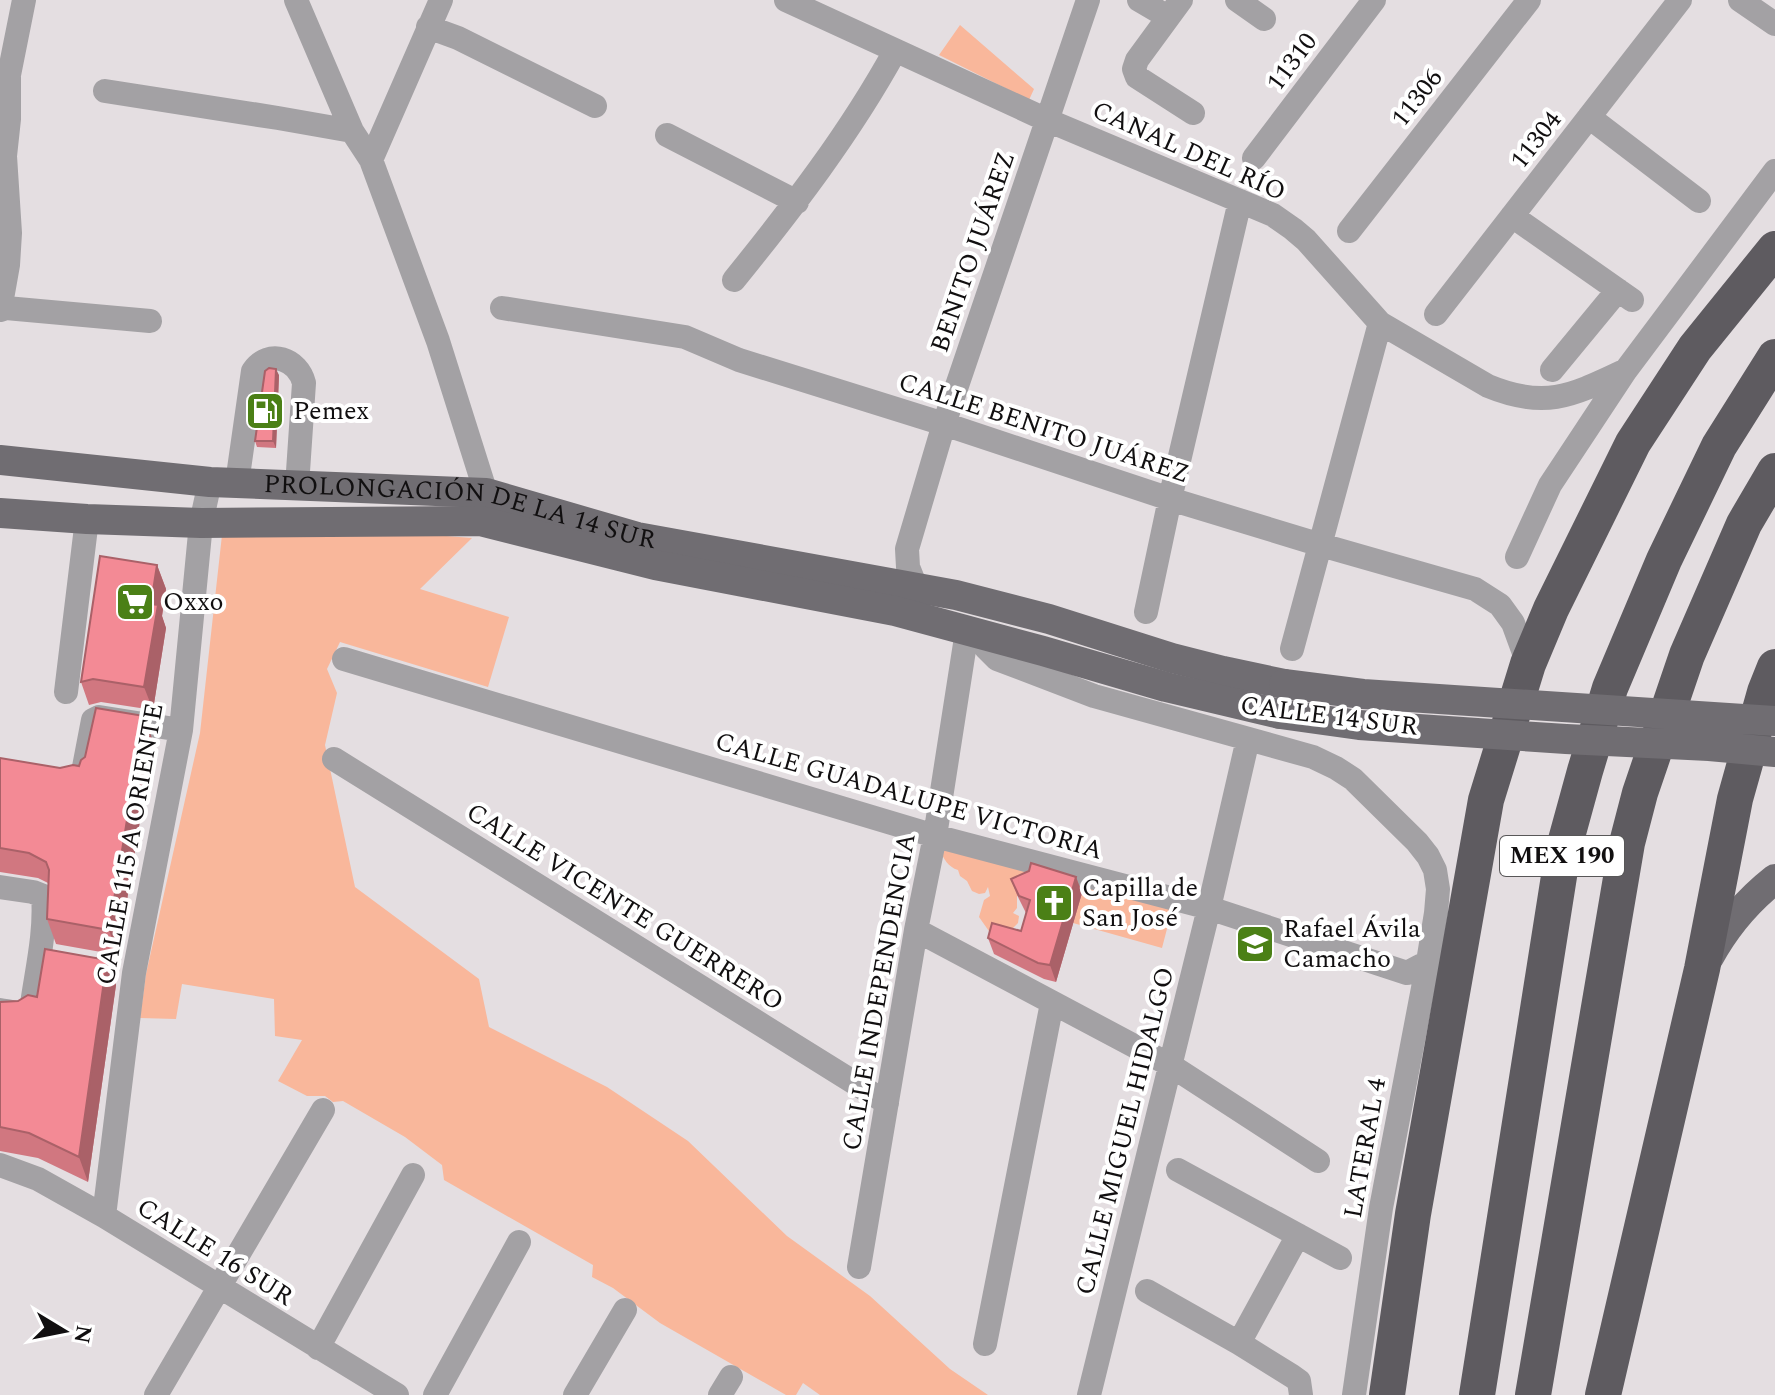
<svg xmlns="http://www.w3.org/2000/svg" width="1775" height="1395" viewBox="0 0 1775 1395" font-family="Spectral,serif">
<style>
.green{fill:#f9b79b}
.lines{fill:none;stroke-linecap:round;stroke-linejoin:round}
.minor{stroke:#a3a1a4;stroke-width:24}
.major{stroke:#706d72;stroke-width:30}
.highway{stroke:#5e5b60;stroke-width:36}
.major-bridge{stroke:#706d72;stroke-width:30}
.wall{fill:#d17780}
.shaded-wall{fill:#aa6168}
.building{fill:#f38a95;stroke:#aa6168;stroke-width:2}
.labels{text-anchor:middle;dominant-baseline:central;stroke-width:8;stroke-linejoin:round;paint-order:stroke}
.shield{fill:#fff;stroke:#585758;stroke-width:2}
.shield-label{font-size:24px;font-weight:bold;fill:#110f10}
.street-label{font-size:26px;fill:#110f10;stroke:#fff}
.poi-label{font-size:26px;fill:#110f10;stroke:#fff;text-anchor:start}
</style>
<rect width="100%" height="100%" fill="#e4dee1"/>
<path class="green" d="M960,25l74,64 -5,11 -90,-45z
M408,533l64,5 -52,51 89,28 -21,70 -148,-45 -13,27 10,24 -12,52 30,142 124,92 10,48 118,60 81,54 99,95 83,60 80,73 38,26h-168l-17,-12 -7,12h-10l-126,-72 -47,-35 -21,-11 1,-12 -149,-85 -2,-15 -37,-28 -62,-36 -10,1 -8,-6h-18l-29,-15 24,-41 -27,-4 -1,-37 -92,-15 -6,35 -36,-1 6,-44 54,-241 22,-198z
M939,849l86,15 3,13v13l-11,6v12l-4,5 6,3 -1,7 -6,6 -21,5 -12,-17 5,-17 6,-4 -2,-9 -3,6 -6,1 -7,-3 -5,-10 -7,-5 -2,-6c-10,-3 -14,-11 -19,-21z
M1035,877l139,25 -12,46 -89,-25 9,-32z"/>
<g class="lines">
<path class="minor" d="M296,0l56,131 19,29 67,181 48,152
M786,0l261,120 226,95 20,14 13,11 74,83 108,63c58,24 85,9 138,-16
M1139,0l29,17
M1181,0l-44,60 -3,9 3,8 56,36
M1237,0l27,19
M1740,0l35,24
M428,27l30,11 137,68
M105,91l173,27 74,13
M1589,117l110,84
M667,135l130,67
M1254,158l120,-158
M371,160l70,-160
M1512,216l120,84
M1349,231l180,-231
M734,280c59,-73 116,-147 161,-229
M502,308l183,29 54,23 205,64 226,75 151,46 154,44 25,16 13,18 15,41
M0,310l8,-45 2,-32 -5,-77 4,-37v-44l15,-75
M0,310l6,-2 144,13
M1436,314l244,-314
M1552,370l66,-80
M237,483l16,-112c16,-23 45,-12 51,12l-7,103
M1517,557l33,-72 76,-115 149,-199
M916,587l-8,-20 -1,-18 37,-125 144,-424
M1146,612l24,-113 70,-298
M978,634l8,14 11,11 97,37 219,61 23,11 17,11 64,63 11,14 7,14 3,19 -2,24 -8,49 -47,246 -27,187
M1292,649l88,-326
M344,659l591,177 274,72 198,65 21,-11 30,4
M66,692l21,-173
M334,759l553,344
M84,767l9,-47 6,-3 82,13
M0,887l33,5 10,4c3,35 -6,73 -11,108 -8,13 -19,8 -32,6
M916,930l254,135 148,96
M0,1165l38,14 66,37 293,179
M1178,1170l162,88
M104,1216l30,-243 47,-243 20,-207 9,-41
M859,1267l57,-337 19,-94 32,-205
M1147,1291l92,52 53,33 7,5 2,14
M1239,1343l59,-108
M985,1344l67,-341
M318,1348l95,-173
M156,1395l167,-285
M435,1395l84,-153
M575,1395l50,-85
M720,1395l11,-18
M1089,1395l120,-487 39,-169"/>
<g class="major">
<path id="s1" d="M0,460l210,22 276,11 151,44 319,58 93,24 123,39 51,13 61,13"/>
<path d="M0,513l87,6 114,4 279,-2 175,44 240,46 148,40 123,36 114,27"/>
<path d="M1709,957c17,-31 38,-56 66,-78"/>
</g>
<path class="highway" d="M1387,1395l26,-181 73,-414 42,-136 23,-55 82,-166 62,-95 80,-99
M1477,1395l86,-544 22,-80 25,-83 54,-128 55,-114 56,-89
M1533,1395l94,-552 13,-50 47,-138 57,-131 31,-53
M1603,1395l99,-426 33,-170 30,-107 10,-25"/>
<path class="major-bridge" d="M1284,684l79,10 412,27
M1280,714l79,11 207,14 143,7 66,6"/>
</g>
<path class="wall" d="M279,375l-3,73 -19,-1 -2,-6z
M157,565l9,24 -4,27 4,12 -13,82 -52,-8 -12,3 -8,-23z
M153,741l-35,214 -62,-11 -9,-25 1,-36 -10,-5 -38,-6v-114l60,10 19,-2z
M1076,877l6,16 -26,89 -12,-3 -50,-25 -6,-16 33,-7 5,-18 -9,-18 -6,-16z
M107,960l9,25 -28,197 -50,-24 -38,-7v-149l18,-1 19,-4z"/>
<path class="shaded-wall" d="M276,369l3,6 -3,73 -3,-7z
M157,565l9,24 -4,27 4,12 -13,82 -9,-23 7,-83z
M144,716l9,25 -35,214 -9,-25z
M1076,877l6,16 -26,89 -6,-17z
M107,960l9,25 -28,197 -9,-25z"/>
<path class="building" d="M269,368l7,1 -3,72h-18l10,-70z
M100,556l57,9 -6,39 7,1 -14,82 -51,-8 -12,3z
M96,708l48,8 -35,214 -62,-11 2,-49 -3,-8 -17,-9 -29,-5v-90l60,10 13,-3 6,1 2,-6 4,-3z
M1031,863l45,14 -26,88 -12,-2 -50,-25 4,-15 29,8 9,-31 -11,-4 -8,-17 18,-8z
M45,949l62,11 -28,197 -50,-24 -29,-6v-125l18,-1 10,-6 9,2z"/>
<defs>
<g id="fuel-square" transform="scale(2)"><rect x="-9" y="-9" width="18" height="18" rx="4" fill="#4b8016" stroke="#fff"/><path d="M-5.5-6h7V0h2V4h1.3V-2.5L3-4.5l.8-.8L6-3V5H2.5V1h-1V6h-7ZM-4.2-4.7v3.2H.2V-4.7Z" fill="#fff"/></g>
<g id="supermarket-square" transform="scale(2)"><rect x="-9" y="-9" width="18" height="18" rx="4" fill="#4b8016" stroke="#fff"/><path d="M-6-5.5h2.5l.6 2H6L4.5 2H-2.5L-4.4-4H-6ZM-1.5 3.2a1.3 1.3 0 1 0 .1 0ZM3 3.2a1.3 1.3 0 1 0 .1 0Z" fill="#fff"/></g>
<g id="church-square" transform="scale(2)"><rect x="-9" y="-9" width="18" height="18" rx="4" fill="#4b8016" stroke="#fff"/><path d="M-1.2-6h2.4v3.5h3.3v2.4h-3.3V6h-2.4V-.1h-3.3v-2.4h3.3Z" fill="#fff"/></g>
<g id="school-square" transform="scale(2)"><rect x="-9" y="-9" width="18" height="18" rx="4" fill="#4b8016" stroke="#fff"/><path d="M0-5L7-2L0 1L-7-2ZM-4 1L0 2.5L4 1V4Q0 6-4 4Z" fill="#fff"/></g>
</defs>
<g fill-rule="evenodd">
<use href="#fuel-square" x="265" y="411"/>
<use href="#supermarket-square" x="135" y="602"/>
<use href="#church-square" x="1054" y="903"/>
<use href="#school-square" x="1255" y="944"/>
</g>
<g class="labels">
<rect class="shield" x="1500" y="836" width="124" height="40" rx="6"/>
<g class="shield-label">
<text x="1562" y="856">MEX 190</text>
</g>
<g class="street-label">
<text transform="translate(1292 62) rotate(-53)">11310</text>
<text transform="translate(1417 98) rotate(-52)">11306</text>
<text transform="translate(1536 140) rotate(-52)">11304</text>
<text transform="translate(1189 151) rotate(24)">CANAL DEL RÍO</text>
<text transform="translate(973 252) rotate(-71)">BENITO JUÁREZ</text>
<text transform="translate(1044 428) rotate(18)">CALLE BENITO JUÁREZ</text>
<text stroke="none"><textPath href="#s1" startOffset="464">PROLONGACIÓN DE LA 14 SUR</textPath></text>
<text transform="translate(1329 716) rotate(7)">CALLE 14 SUR</text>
<text transform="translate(909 796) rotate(16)">CALLE GUADALUPE VICTORIA</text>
<text transform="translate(130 844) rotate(-80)">CALLE 115 A ORIENTE</text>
<text transform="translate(625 907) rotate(32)">CALLE VICENTE GUERRERO</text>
<text transform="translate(879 992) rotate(-80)">CALLE INDEPENDENCIA</text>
<text transform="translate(1125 1131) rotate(-76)">CALLE MIGUEL HIDALGO</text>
<text transform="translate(1365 1148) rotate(-80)">LATERAL 4</text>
<text transform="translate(215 1252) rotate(32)">CALLE 16 SUR</text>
</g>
<g class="poi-label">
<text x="293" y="411">Pemex</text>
<text x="163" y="602">Oxxo</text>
<text x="1082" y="888">Capilla de<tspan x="1082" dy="30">San José</tspan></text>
<text x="1283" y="929">Rafael Ávila<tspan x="1283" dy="30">Camacho</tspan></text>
</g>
</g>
<g transform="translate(64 1331) rotate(100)" stroke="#ffffff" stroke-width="6" paint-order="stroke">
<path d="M0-6L14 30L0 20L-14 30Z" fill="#110f10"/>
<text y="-12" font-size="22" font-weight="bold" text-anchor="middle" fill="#110f10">N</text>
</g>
</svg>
